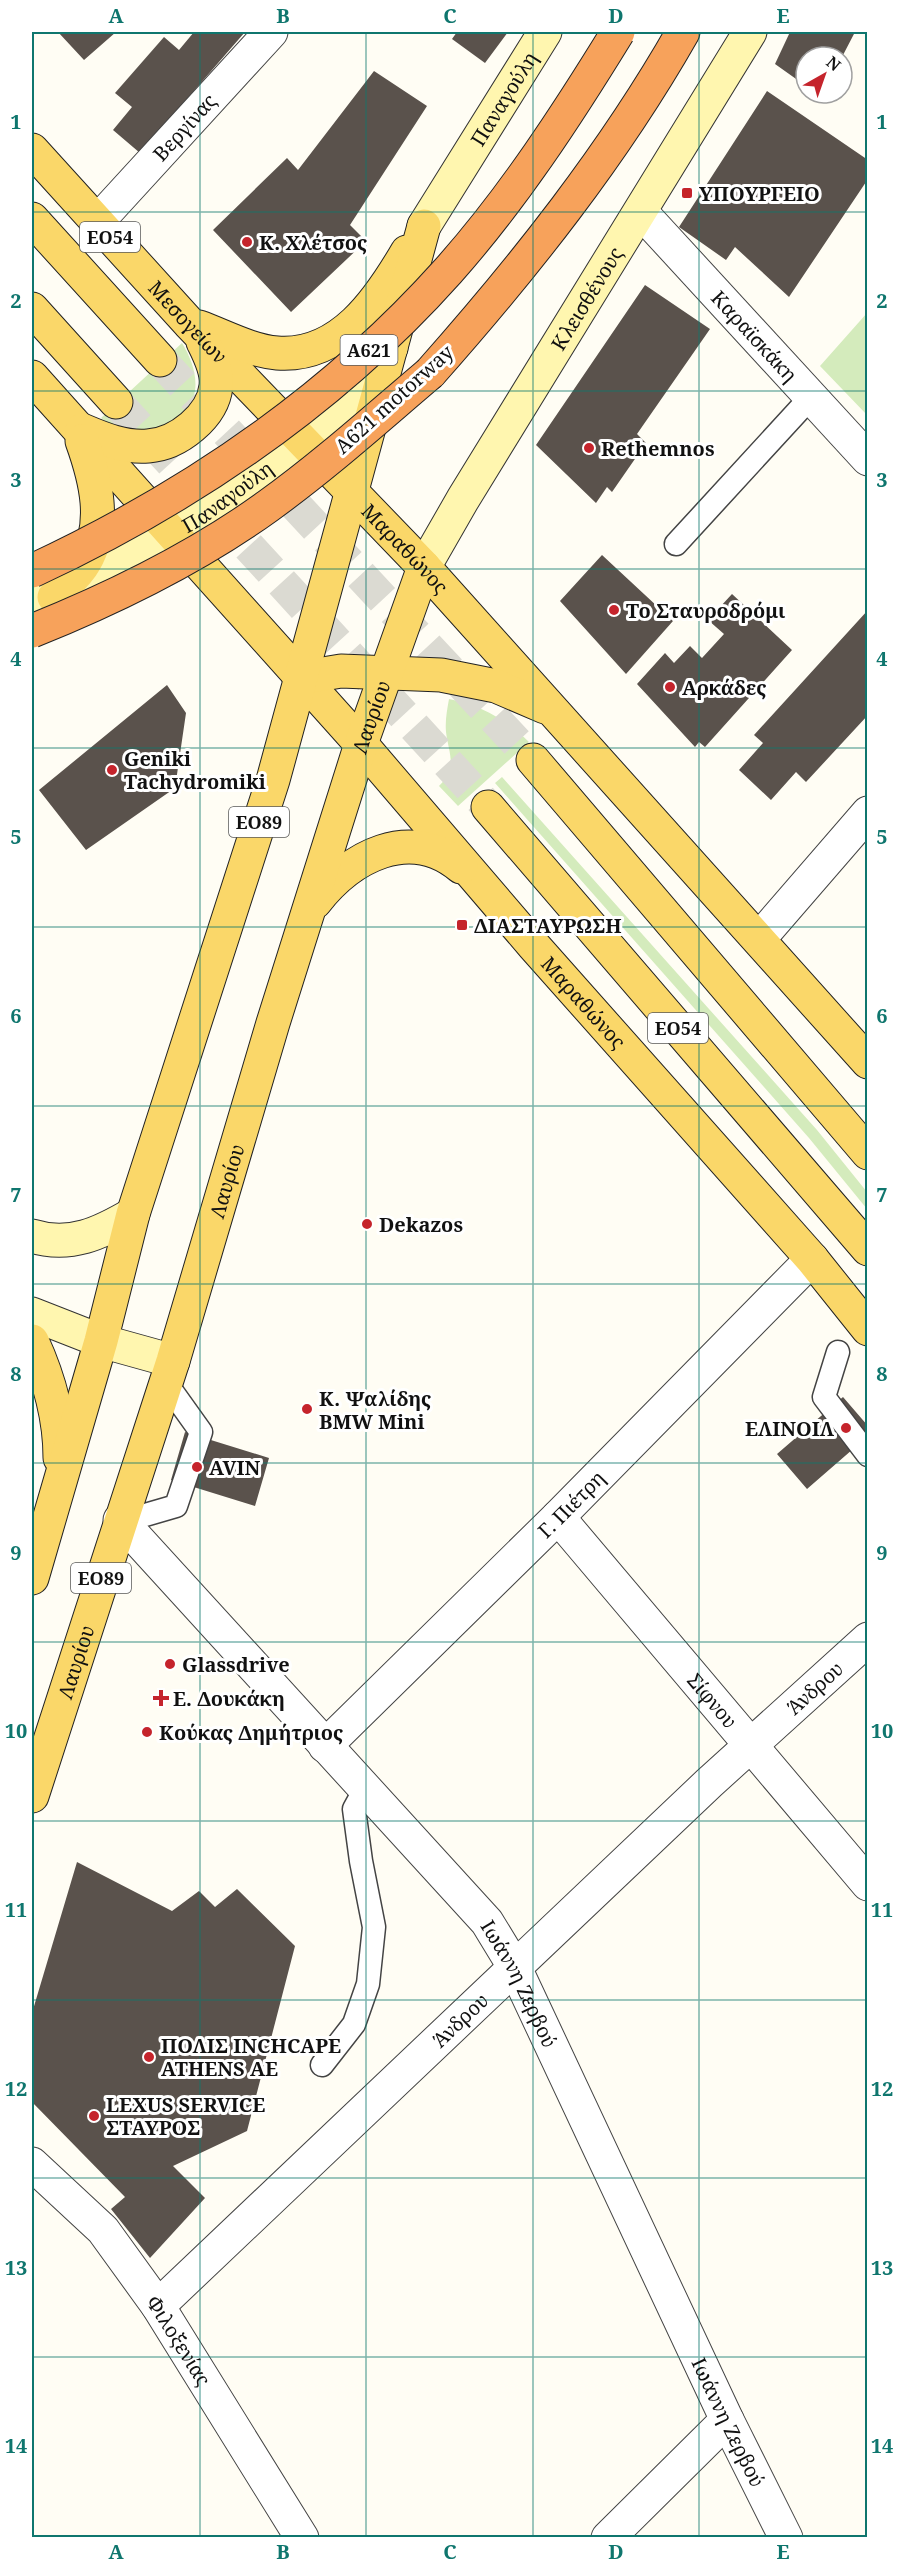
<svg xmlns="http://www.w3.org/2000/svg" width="899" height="2569" viewBox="0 0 899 2569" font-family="'Noto Serif',serif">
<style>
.green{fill:#d4ebbc}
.building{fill:#5a524c}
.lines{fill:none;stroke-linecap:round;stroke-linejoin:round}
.primary-tunnel{stroke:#dbdad2;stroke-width:33;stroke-dasharray:33 16;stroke-linecap:butt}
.lane-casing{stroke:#444;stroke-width:25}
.street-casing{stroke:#444;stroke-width:35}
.secondary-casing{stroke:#333;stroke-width:35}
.primary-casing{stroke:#222;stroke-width:35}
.highway-casing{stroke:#222;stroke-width:35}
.lane{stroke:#fff;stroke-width:22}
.street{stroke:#fff;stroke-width:33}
.secondary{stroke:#fff6af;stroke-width:33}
.primary{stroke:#fad769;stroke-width:33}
.highway{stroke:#f7a25b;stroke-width:33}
.highway-bridge-casing{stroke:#222;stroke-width:35;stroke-linecap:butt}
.highway-bridge{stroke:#f7a25b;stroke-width:33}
.grid{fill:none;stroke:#0f766e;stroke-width:1.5;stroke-opacity:0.55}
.poi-dot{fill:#c5242c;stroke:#fff;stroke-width:2}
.labels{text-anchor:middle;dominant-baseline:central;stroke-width:6;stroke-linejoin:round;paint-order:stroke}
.shield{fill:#fff;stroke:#585858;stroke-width:1.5}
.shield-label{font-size:18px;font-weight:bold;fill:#111}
.street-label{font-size:20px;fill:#111;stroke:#fff}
.poi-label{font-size:20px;font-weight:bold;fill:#111;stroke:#fff;text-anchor:start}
.neatline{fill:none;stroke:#0f766e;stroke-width:2}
.grid-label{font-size:20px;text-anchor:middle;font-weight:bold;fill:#0f766e}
</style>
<rect width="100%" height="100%" fill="#fffdf4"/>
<path class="green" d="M867,313v102l-47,-49z
M182,343c13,21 21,49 3,70 -8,9 -22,15 -32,21l-37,-5 -15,-11z
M449,699c33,7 56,20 80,43l-71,64 -19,-20c19,-18 10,-31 7,-54 -1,-11 1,-22 3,-33z
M502,777l315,353 50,62v17l-58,-71 -314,-355z"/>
<path class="building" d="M58,32h58l-32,28z
M194,32h51l-105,121 -27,-23 19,-23 -17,-14 49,-56 15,13z
M457,32h51l-23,31 -33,-24z
M790,32h65l-13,25h-36v29l-31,-22z
M374,71l53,35 -77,119 16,16 -75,71 -78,-82 74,-72 11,12z
M767,91l101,69v19l-79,118 -54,-50 -9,13 -47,-33z
M645,285l65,44 -73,105 9,9 -34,49 -5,-5 -11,16 -60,-58z
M602,555l71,66 -47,53 -66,-73z
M732,594l60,56 -87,97 -6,-5 -4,5 -58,-63 28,-31 9,10 16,-17 12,12 22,-24 -16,-14z
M868,610v105l-62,67 -10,-10 -25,28 -32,-30 24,-27 -9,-8z
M167,685l19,28 -11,75 -89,62 -47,-60z
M843,1397l25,29v10l-61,53 -30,-35z
M185,1432l84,26 -14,48 -84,-26z
M77,1862l95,49 27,-20 16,16 22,-18 58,57 -48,185 -74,35 32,32 -55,60 -39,-49 14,-12 -93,-95v-89z"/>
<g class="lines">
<path class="primary-tunnel" d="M160,360l373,400
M116,402l372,405"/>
<g class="lane-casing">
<path id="lane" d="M676,544l134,-146
M838,1352l-14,45 44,58
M121,1522l55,-16 25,-74 -35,-49
M322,2065l32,-41 14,-40 6,-57 -13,-66 -7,-52 11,-20"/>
</g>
<g class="street-casing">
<g id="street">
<path id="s1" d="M641,212l227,247"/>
<path id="s2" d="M97,222l174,-190"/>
<path d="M759,939l109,-126"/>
<path id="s3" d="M558,1517l310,367"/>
<path id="s4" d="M120,1520l367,402 28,46 212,452 59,118"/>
<path id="s5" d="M325,1746l233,-229 254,-258"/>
<path id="s6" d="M32,2164l71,66 55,76 144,232"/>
<path id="s7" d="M158,2306l551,-523 159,-144"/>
<path d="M608,2538l119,-118"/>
</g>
</g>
<g class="secondary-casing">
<g id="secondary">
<path id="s8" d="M424,226l121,-194"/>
<path id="s9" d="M424,567l39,-68 287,-467"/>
<path id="s10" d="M32,606l66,-31 101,-57 122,-91 34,-35 36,-44"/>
<path d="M32,1236c38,12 69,-3 101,-22"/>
<path d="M32,1314l69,27 72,20"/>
</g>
</g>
<g class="primary-casing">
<g id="primary">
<path id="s11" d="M32,150l157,173 235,244 444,495"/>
<path d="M32,219l128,141"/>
<path d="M32,309l84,93"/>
<path d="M199,327c25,9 52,24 78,26 63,5 102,-53 130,-101"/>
<path id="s12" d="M32,377l329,367 173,202 278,313 56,70"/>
<path d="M82,430c21,9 43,18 66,16 30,-2 65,-30 68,-60 2,-15 -7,-32 -13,-44"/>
<path d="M54,597c10,-11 24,-22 31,-35 22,-38 11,-82 -3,-121"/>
<path d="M299,678l42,-7 100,4 55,11 49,21"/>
<path d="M533,760l335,393"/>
<path d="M488,807l380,442"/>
<path d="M315,902c35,-45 95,-78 146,-35"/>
<path d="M32,1341c17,37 28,76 28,117"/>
<path d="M32,1578l69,-237 32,-127 140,-434 151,-554"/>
<path id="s13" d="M32,1796l141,-435 100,-338 88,-279 63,-177"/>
</g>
</g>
<g class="highway-casing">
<path id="highway" d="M430,373c94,-106 183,-218 253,-341"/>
</g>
<use href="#lane" class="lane"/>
<use href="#street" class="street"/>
<use href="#secondary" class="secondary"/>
<use href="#primary" class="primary"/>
<use href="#highway" class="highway"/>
<g class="highway-bridge-casing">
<path id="highway-bridge" d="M32,571c157,-73 299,-169 416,-300 65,-73 119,-156 170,-239
M32,631c82,-33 164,-73 236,-125 57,-41 109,-88 162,-133"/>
</g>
<use href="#highway-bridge" class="highway-bridge"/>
</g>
<path class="grid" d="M200,32v2506M366,32v2506M533,32v2506M699,32v2506M32,212h836M32,391h836M32,569h836M32,748h836M32,927h836M32,1106h836M32,1284h836M32,1463h836M32,1642h836M32,1821h836M32,2000h836M32,2178h836M32,2357h836"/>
<g class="poi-dot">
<rect x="681" y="187" width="12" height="12" rx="3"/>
<circle cx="247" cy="242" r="6"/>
<circle cx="589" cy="448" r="6"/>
<circle cx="614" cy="610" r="6"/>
<circle cx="670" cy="687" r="6"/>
<circle cx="112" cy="770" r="6"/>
<rect x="456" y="919" width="12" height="12" rx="3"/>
<circle cx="367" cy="1224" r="6"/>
<circle cx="307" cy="1409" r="6"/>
<circle cx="846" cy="1428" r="6"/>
<circle cx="197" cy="1467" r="6"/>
<circle cx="170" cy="1664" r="6"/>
<path d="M158 1689h6v6h6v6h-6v6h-6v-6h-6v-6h6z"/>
<circle cx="147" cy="1732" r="6"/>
<circle cx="149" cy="2057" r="6"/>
<circle cx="94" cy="2116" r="6"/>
</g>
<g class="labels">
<g class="shield">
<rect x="80" y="222" width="60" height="30" rx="4.5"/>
<rect x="340.5" y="335" width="57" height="30" rx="4.5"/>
<rect x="229" y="807" width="60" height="30" rx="4.5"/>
<rect x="648" y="1013" width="60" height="30" rx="4.5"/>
<rect x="71" y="1563" width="60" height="30" rx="4.5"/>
</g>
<g class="shield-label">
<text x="110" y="237">ΕΟ54</text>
<text x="369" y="350">Α621</text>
<text x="259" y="822">ΕΟ89</text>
<text x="678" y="1028">ΕΟ54</text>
<text x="101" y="1578">ΕΟ89</text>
</g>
<g class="street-label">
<text stroke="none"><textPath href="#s8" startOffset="150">Παναγούλη</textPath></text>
<text stroke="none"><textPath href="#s2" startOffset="129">Βεργίνας</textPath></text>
<text stroke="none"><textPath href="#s9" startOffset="314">Κλεισθένους</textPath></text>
<text stroke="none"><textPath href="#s11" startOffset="232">Μεσογείων</textPath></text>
<text stroke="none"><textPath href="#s1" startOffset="168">Καραϊσκάκη</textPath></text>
<text transform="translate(394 399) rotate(-42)">A621 motorway</text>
<text stroke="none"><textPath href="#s10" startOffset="224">Παναγούλη</textPath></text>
<text stroke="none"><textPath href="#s11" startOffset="546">Μαραθώνος</textPath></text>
<text stroke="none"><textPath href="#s13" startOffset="1131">Λαυρίου</textPath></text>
<text stroke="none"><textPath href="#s12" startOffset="834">Μαραθώνος</textPath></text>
<text stroke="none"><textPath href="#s13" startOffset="645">Λαυρίου</textPath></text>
<text stroke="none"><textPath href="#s5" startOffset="345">Γ. Πιέτρη</textPath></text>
<text stroke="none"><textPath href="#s13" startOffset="141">Λαυρίου</textPath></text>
<text stroke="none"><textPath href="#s7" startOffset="902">Άνδρου</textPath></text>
<text stroke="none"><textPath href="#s3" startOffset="240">Σίφνου</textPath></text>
<text stroke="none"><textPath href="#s4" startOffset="614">Ιωάννη Ζερβού</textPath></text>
<text stroke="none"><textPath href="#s7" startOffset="416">Άνδρου</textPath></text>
<text stroke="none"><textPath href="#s6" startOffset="231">Φιλοξενίας</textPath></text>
<text stroke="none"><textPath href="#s4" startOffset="1100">Ιωάννη Ζερβού</textPath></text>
</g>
<g class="poi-label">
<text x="699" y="193">ΥΠΟΥΡΓΕΙΟ</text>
<text x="259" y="242">Κ. Χλέτσος</text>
<text x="601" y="448">Rethemnos</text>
<text x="626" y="610">Το Σταυροδρόμι</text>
<text x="682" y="687">Αρκάδες</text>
<text x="124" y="758">Geniki<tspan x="124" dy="23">Tachydromiki</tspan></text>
<text x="474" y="925">ΔΙΑΣΤΑΥΡΩΣΗ</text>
<text x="379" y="1224">Dekazos</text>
<text x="319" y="1398">Κ. Ψαλίδης<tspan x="319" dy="23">BMW Mini</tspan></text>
<text x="834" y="1428" text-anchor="end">ΕΛΙΝΟΙΛ</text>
<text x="209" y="1467">AVIN</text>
<text x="182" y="1664">Glassdrive</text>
<text x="173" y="1698">Ε. Δουκάκη</text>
<text x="159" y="1732">Κούκας Δημήτριος</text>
<text x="161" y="2045">ΠΟΛΙΣ INCHCAPE<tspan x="161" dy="23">ATHENS ΑΕ</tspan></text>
<text x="106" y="2104">LEXUS SERVICE<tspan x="106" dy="23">ΣΤΑΥΡΟΣ</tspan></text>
</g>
</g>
<rect width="899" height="2569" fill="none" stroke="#ffffff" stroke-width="66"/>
<g transform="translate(824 75) rotate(40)"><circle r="28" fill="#ffffff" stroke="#a0a0a0" stroke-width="1.5"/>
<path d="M0-4.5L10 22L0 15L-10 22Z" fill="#c5242c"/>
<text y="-9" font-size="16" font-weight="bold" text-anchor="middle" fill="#111111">N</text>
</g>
<rect x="33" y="33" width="833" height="2503" class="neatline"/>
<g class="grid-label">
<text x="116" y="23">A</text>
<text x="283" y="23">B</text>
<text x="450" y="23">C</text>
<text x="616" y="23">D</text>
<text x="783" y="23">E</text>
<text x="16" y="129">1</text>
<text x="882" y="129">1</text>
<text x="16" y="308">2</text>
<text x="882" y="308">2</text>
<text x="16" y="487">3</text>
<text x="882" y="487">3</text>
<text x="16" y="666">4</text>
<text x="882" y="666">4</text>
<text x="16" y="844">5</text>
<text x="882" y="844">5</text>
<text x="16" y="1023">6</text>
<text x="882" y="1023">6</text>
<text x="16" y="1202">7</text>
<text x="882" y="1202">7</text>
<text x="16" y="1381">8</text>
<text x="882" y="1381">8</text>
<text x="16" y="1560">9</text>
<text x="882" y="1560">9</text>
<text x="16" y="1738">10</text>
<text x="882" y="1738">10</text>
<text x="16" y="1917">11</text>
<text x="882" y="1917">11</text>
<text x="16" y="2096">12</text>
<text x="882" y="2096">12</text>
<text x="16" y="2275">13</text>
<text x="882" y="2275">13</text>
<text x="16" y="2453">14</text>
<text x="882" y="2453">14</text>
<text x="116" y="2559">A</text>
<text x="283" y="2559">B</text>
<text x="450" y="2559">C</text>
<text x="616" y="2559">D</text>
<text x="783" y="2559">E</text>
</g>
</svg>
